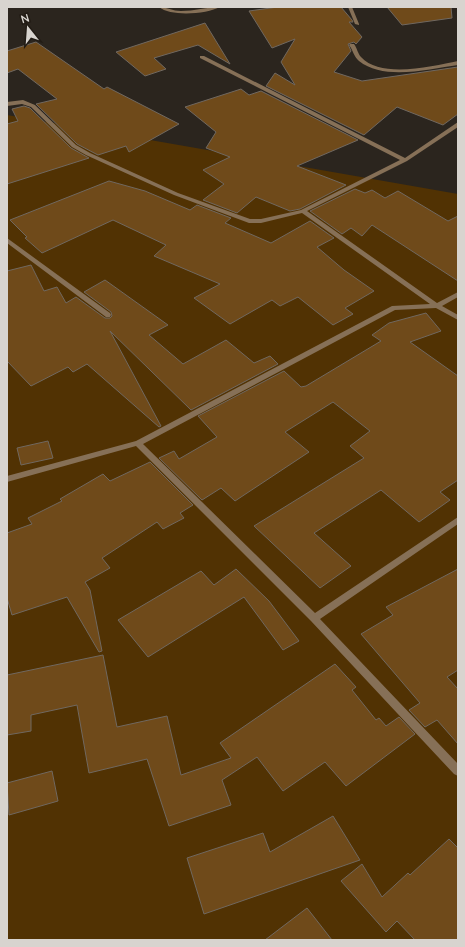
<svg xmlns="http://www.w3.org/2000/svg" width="465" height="947" viewBox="0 0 465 947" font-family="'Nunito Sans',sans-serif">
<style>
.green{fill:#513203}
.building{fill:#6f4a1a;stroke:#706860}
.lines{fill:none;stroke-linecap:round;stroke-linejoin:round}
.minor{fill:#867057;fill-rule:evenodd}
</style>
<rect width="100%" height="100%" fill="#2b251e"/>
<path class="green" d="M7,115l451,79v746h-451z"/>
<path class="building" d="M278,7h63l11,13 1,2h-4l13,15 -6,7 -2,-2 -6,2 3,7 -17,21 28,9 96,-14v47l-15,11 -46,-18 -33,28 -98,-49 9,-13 20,12 -14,-23 14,-23 -23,9 -23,-37z
M387,7h64l1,11 -50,7z
M205,23l25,41 -32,-19 -44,13 12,11 -21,7 -29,-24z
M36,42l68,47 3,-2 72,37 -50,28 -3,-6 -28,9 -21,-11 -41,-40 21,-5 -39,-30 -11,4v-22z
M241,89l8,6 12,-4 97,49 -61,26 49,19 -46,24 -10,2 -34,-14 -19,16 -34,-13 21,-16 -21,-14 27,-13 -24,-9 10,-16 -31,-25z
M24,106l6,2 41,40 18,10 -82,26v-60l11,-3 -6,-12z
M109,181l36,10 45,19 7,-5 34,13 -6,5 46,20 39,-22 24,17 -17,9 27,23 30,21 -29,17 8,6 -20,11 -35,-28 -18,9 -8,-6 -42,24 -36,-26 26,-14 -66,-28 12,-11 -53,-25 -71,33 -17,-15 2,-1 -17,-17z
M355,189l10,4 7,-3 13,8 13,-7 50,30 10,-5v65l-86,-56 -10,11 -11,-8 -9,6 -32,-23z
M31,265l13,26 13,-4 9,16 10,-6 29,21h5l2,-2 -1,-4 -27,-20 21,-12 63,45 -19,10 34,29 43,-24 28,23 16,-7 8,8 -87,46 -81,-79 51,95 -2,1 -72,-63 -14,8 -5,-5 -37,19 -24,-25v-90z
M426,313l15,18 -31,11 48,34v104l-18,12 10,8 -31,22 -38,-32 -67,43 37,33 -31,22 -66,-62 110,-68 -14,-12 20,-15 -37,-29 -48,30 24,20 -74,49 -14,-13 -19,12 -43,-42 15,-7 5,8 38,-22 -19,-21 86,-45 17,16 5,-1 75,-45 -9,-6 17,-12z
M48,441l5,17 -32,7 -4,-17z
M150,462l43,43 -13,8 4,5 -21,11 -6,-7 -55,36 8,10 -25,14 5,8 12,61 -3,1 -32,-55 -55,18 -5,-17v-65l25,-9 -4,-6 34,-17 -2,-2 43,-25 7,7z
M236,569l33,32 30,40 -16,9 -39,-53 -96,60 -30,-37 83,-49 13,14z
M458,569v101l-11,7 11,12v55l-21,-24 -12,7 -16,-17 11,-7 -59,-69 32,-19 -7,-8z
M103,655l14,72 50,-11 14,59 50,-17 -11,-15 115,-79 21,23 -4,3 24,30 3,-2 7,8 13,-9 16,17 -69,52 -21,-24 -42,29 -26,-34 -35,23 9,25 -62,21 -22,-67 -58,14 -12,-68 -46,10v16l-24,4v-60z
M52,771l6,30 -49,14 -2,-32z
M333,816l27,44 -156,54 -17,-56 76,-25 7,19z
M449,839l9,9v92h-43l-18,-19 -11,11 -45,-51 21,-17 20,33 26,-24 2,2z
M307,908l25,32h-67z"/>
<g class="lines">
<path class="minor" d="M159,7c7,0 14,4 22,4 13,0 26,-4 39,-4 -13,7 -49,10 -61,0z
M348,7h4l7,17v1l-4,-1z
M350,44h4c3,4 4,10 7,13 20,22 72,9 97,4v4c-29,4 -74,16 -99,-4 -5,-4 -6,-11 -10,-16z
M200,56h4l201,102 53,-36v5l-51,34 -100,50 130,92 21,-11v5l-16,9 16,9v5l-22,-12 -41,2 -252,134 172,169 143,-96v7l-138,95 138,145v12l-4,-2 -143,-153 -175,-175 -129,36v-6l129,-35 256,-135 38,-2 -128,-91 -41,10h-12l-75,-28 -88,-40 -14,-8 -41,-40 -9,-3 -15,2v-4l16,-2 12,5 41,40 14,8 88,40 72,26h11l40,-9 99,-50 -200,-102z
M7,238l103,75 1,2 -1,2h-4l-99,-74z"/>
</g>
<rect width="465" height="947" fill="none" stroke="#d8d4cf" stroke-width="16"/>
<g transform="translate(28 28) rotate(343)" stroke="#221c15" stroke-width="3" paint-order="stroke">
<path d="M0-3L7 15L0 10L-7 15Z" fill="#d8d4cf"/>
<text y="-6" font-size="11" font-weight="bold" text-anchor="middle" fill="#d8d4cf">N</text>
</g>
</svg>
